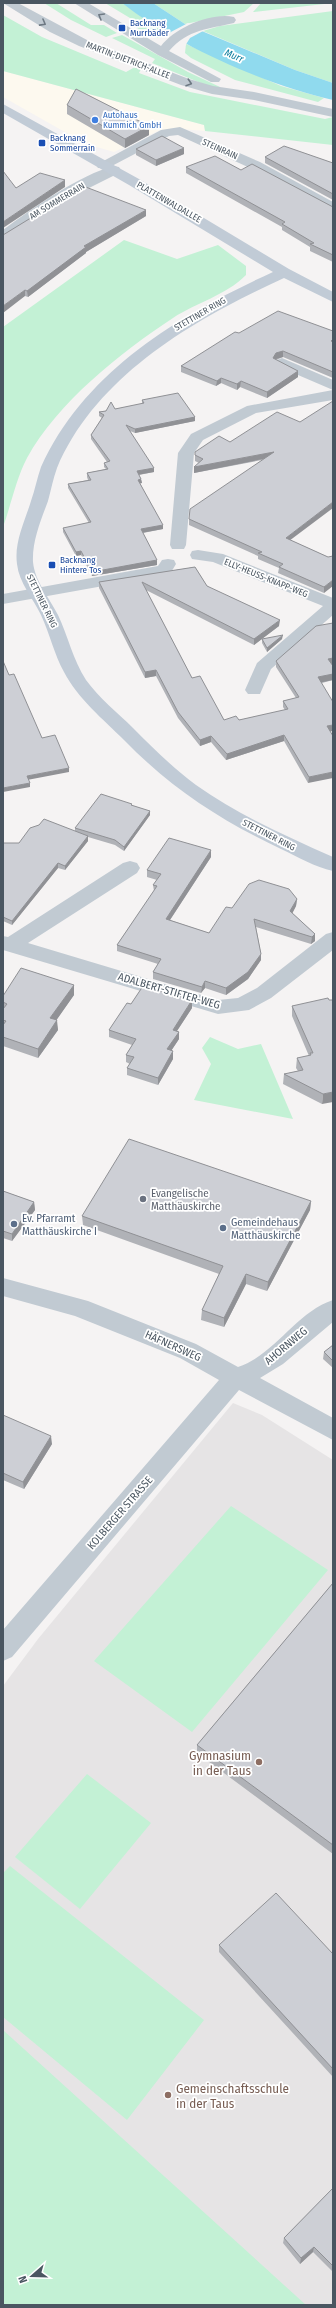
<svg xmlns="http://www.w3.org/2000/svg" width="336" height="2308" viewBox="0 0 336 2308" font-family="'Fira Sans Condensed',sans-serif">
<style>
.commercial{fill:#fdf9ef}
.education{fill:#e6e4e5}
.green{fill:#c3f1d5}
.water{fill:#90daee}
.pier{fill:#f5f3f3}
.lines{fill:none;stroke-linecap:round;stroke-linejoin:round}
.street{fill:#c1cad2;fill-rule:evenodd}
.secondary{fill:#c1cbd6;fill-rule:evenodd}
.wall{fill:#b0b2b7}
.shaded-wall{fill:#909195}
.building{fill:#cdcfd5;stroke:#909195}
.oneway{stroke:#6e7983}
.transit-dot{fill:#1a4fb4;stroke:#fff;stroke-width:1.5}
.shop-dot{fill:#3f7fe0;stroke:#fff;stroke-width:1.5}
.worship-dot{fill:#6b7280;stroke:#fff;stroke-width:1.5}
.service-dot{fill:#5c6f8a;stroke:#fff;stroke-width:1.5}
.education-dot{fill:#8d6e63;stroke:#fff;stroke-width:1.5}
.labels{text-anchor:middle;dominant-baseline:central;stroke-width:3.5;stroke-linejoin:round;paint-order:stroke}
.far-transit-label{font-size:9px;fill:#164399;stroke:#fff;text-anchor:start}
.far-street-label{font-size:9px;fill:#4a5661;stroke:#fff}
.far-shop-label{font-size:9px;fill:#366cbe;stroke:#fff;text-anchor:start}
.far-water-label{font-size:10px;font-style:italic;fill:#0c7c9b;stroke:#fff}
.street-label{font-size:11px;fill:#4a5661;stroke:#fff}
.worship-label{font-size:11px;fill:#5b616d;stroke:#fff;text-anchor:start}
.service-label{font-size:11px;fill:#4e5e75;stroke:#fff;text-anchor:start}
.near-education-label{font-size:13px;fill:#785e54;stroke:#fff;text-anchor:end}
</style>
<rect width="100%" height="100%" fill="#f5f3f3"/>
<path class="commercial" d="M3,71l201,54 1,6 -24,-2 -21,1 -46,22 -28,-8 -83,-47z"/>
<path class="education" d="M233,1403l29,12 71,45v845h-330v-619l35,-47z"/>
<path class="green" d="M44,3h12l35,22h13l13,8 -11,4 -35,-17z
M105,3h17l46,30c-10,11 -22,0 -32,-6l3,-1 -6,-4 2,-1z
M153,3h101l-10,9 -59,12z
M261,3h72l-80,9z
M333,11v72l-38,-13 -92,-39 17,-5z
M3,15l39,22 84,35 9,-5 6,2 -2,4 51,19 135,27 8,-2v28l-128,-14 -1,-6 -201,-54z
M122,35l66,37 32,15 -7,1 -61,-25 3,-4 -43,-21z
M186,44l95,42 43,12 -6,4 -83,-22 -44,-22 -6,-5z
M124,240l53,19 41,-14 28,21v9c-21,21 -49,27 -73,43 -53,35 -115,84 -146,140 -11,21 -16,47 -24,69v-200z
M210,1037l28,12 23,-5 32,75 -99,-19 17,-36 -9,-16z
M231,1506l97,64 -136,162 -98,-71z
M87,1774l64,49 -71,86 -65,-52z
M10,1866l194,154 -77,100 -124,-103v-144z
M3,2030l303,275h-303z"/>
<path class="water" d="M122,3h31l32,21 110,46 38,13v17c-67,-15 -157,-55 -211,-97z"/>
<path class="pier" d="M188,23l17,7 -15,8 -5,8 -18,-12z"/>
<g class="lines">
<path class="street" d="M3,3h15l69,37 102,39 24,7 41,6 79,17v8l-79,-17 -42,-6 -31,-9 -102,-39 -29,-14z
M74,3h14l73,43c14,-18 50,-34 73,-29l2,3 -2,3c-25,6 -46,6 -65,28l52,28 -2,3h-8l-53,-27z
M180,127l80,35 73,40v10l-83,-44 -72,-33 -9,1 -61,32h-10l-2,-3 65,-35z
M114,166l5,1 2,3 -2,3 -44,22 -72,45v-10c28,-21 78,-56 111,-64z
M282,358l51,22v20l-77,13 -53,27 -9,13 -8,92 -2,4h-12l-2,-4 8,-92 13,-19 56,-28 86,-16 -56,-24 -3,-3 3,-3z
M198,550l25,4 110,44v17l-62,54 -11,25h-12l-3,-4 12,-27 66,-57 -110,-44 -21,-3 -2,-4 2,-4z
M168,559l6,1 2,4 -6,10 -167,30v-10l155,-28 4,-6z
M130,861l7,2 3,5 -3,5 -109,70 190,57 20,-2 19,-10 69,-54 7,-2v18l-62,48 -22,12 -31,4 -215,-64v-14l5,1 115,-74z
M3,1278l85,23 108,43 42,23c38,-13 58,-55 95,-67v22l-50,42 -23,14 73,40v22l-94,-50 -227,267 -9,4v-31l216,-250 -39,-22 -105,-42 -72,-20z"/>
<path class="secondary" d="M3,104l136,75 150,90 44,23v10l-49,-24c-88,40 -188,97 -227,190 -4,11 -6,22 -9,33 -7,19 -16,40 -15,61 2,20 16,35 25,53 10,21 15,45 28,65 13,18 32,33 47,48 20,20 40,40 63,57 42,30 90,51 137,72v14c-18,-4 -35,-14 -52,-22 -61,-29 -109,-60 -157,-109 -21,-21 -46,-41 -60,-68 -10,-18 -14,-38 -23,-57 -8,-17 -22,-32 -24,-51 -3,-22 8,-43 14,-63 4,-11 6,-23 10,-34 44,-97 140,-153 232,-195l-144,-87 -126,-72z"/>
</g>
<path class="wall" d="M67,105l82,30 -24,13 -58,-34z
M136,149l48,5 -28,12 -20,-11z
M265,157l68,6v37l-68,-37z
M186,167l55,3 92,37v55l-23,-11v-4l-28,-17v-3l-96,-54z
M146,216l-60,36v1l-58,44 -3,-1 -22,-61z
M333,331v47l-50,-21 -7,3 22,11v6l-31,21 -27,-11 -3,3 -16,-7 -5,3 -35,-14v-6l58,-33z
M142,400l53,17v4l-60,12 -5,-2 24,41 -15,3 2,4 1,4h-2l23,46 -20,4 14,32 -65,11 -11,-21 -5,1 -13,-24v-4l26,-5 -21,-35v-4l20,-4 -1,-3v-4l19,-4 -2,-2v-4l3,-1 -16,-23v-4l11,-17 -3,-2v-4l43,-8z
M300,422l-10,118 38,17 -4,36 -46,-20 1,-5 -21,-9v-3l-69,-31v-6l73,-59 -68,13v-6l5,-4 -4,-2v-9z
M195,567l12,19 72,40 -25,19 -108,-55 46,88 32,42h15l46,-10 -2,-3v-6l13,-3 -20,-31v-6l57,-38v41h-1l1,2v14l-11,3 8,48 -22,52 -24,-42 -58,19 -15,-18 -11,4 -22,-28 -22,-42 -11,2 -46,-90v-6z
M262,639h20l-15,13 -5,-9z
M133,806l17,5v4l-26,36 -9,-6 -27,-8v4l-23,29 -7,-2 -46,57 -9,-4v-77l16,-1 56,-12v-3z
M211,857l-41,63 39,13 23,-25 65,-9 -1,7 -4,7 23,21v7l-4,3 -55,-17 5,27v6l-13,19 -22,16 -21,-7 -4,5 -48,-14v-7l5,-8 -41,-13v-6l37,-54 -1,-6 4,-5 -10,-3v-7z
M74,985v10l-18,25 2,10 -20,28 -35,-12v-50z
M333,1000l-11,104 -39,-20 1,-10 14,-3 -2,-3 1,-10 12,-2 -17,-40v-10z
M131,1004l61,4 -15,23 2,1v7l-8,12 2,8 -15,26 -31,-10v-7l3,-4 -4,-2v-7l6,-10 -23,-8v-7z
M3,1191l31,11 1,8 -23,31 -9,-3z
M311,1201l-1,9 -43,81 -21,-7 -22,43 -23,-7 1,-10 17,-36 -136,-49 -1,-9z
M333,1345v23l-10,-9 1,-7z
M3,1415l49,29 -28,45 -21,-9z
M333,1583v271l-136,-101v-8z
M219,1945l114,9v123l-114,-125z
M333,2188v84l-20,-20 -13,12 -17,-21 1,-5z"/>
<path class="shaded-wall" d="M149,126v9l-24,13v-9z
M184,148v6l-28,12v-6z
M65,180v7l-62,41v-6z
M146,210v6l-60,36v1l-58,44 -1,-6 57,-45z
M25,290v6l-22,17v-7z
M283,351v6l-7,2 -3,5v-6l3,-5z
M298,371v6l-31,21v-6z
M221,378v5l-5,3 1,-5z
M241,381l-1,6 -3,3v-6z
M195,417v4l-60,12v-4z
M274,452l-1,5 -79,16v-6z
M154,468v4l-17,3v-4z
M141,479l1,4 -4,1v-4z
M333,502v6l-48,36 1,-6z
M163,525v4l-22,4v-4z
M81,551v4l-5,1v-4z
M157,560v5l-65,11v-4z
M333,580v6l-9,7v-6z
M280,620l-1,6 -25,19v-6z
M283,635l-1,4 -15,13v-4z
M333,658v6l-5,1v-6z
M156,670v6l-11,2v-6z
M333,674v6l-15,3v-6z
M333,725v6l-6,1v-6z
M284,735v6l-58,19 1,-6z
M211,736v6l-11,4v-6z
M69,768v4l-42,8v-4z
M333,772v6l-25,5 1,-6z
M30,783v4l-27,5v-4z
M150,811v4l-26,36v-4z
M88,836v5l-23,29v-4z
M211,850v7l-45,69v-7z
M58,863v5l-46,57v-4z
M297,899l-1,7 -6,12v-7z
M315,934v7l-4,3 1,-7z
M261,954v6l-13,19 -22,16v-7z
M205,981v7l-4,5 1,-6z
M74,985v10l-23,33 -1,-10z
M192,1000v8l-19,29v-7z
M57,1020l1,10 -20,28v-9z
M179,1032v7l-12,18v-8z
M173,1051v8l-15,26v-7z
M333,1092v10l-11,2 1,-10z
M311,1201l-1,9 -43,81 1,-9z
M34,1202l1,8 -23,31v-7z
M246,1274v10l-22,43v-9z
M51,1436l1,8 -28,45 -1,-7z
M314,2247l-1,5 -13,12 1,-6z"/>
<path class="building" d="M76,89l73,37 -24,13 -58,-34z
M162,136l22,12 -28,12 -20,-11z
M284,146l49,17v31l-68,-37z
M215,156l26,14 11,-6 81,43v48l-23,-11 4,-1 -32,-19 3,-2 -99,-55z
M3,171l13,17 24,-15 25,7 -62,42z
M83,186l63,24 -62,36 2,1 -59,44 -2,-1 -22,16v-71z
M278,311l55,20v8l-2,2 2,1v30l-50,-21 -7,2 -3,5 25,13 -31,21 -26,-11 -4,3 -16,-6 -4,3 -36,-15 54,-34 4,1z
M178,393l17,24 -60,12 -9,-4 28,43 -17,3 4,8 -3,1 25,45 -22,4 16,31 -65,12 -11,-21 -5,1 -13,-24 28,-6 -23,-38 23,-4 -4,-7 21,-4 -4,-6 6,-2 -19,-26 13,-20 -5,-3 7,-1 5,-9 4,7 29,-6 -2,-3z
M333,401v101l-47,36 42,19 5,-1v24l-9,7 -45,-20 4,-3 -25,-11 4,-1 -73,-33 1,-10 84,-57 -80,15 9,-8 -8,-4v-3l24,-16 11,6 47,-30 23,10z
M195,567l12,19 73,34 -26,19 -112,-57 50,96 8,-2 24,44 12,-4 3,4 49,-11 -5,-8 16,-4 -23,-36 40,-35 17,-3v35l-5,1 5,7v8l-15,3 15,25v23l-6,1 6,10v36l-24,5 -25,-42 -57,19 -16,-18 -11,4 -22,-28 -22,-42 -11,2 -46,-90z
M283,635l-16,13 -5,-9z
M3,661l6,14 5,-1 28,64 13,-3 14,33 -42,8 3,7 -27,5z
M101,794l31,10 -1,1 19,6 -26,36 -9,-7 -40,-12z
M44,819l44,17 -23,30 -7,-3 -46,58 -9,-4v-74h16l11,-15 9,-3z
M169,838l42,12 -45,69 43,14 17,-26 6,1 17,-24 10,-4 30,9 8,10 -7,12 25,23 -3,3 -58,-18 7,35 -13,18 -22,16 -21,-7 -3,6 -49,-15 8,-13 -44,-14 40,-59 -4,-1 8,-11 -14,-4z
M21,968l53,17 -24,33 7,2 -19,29 -35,-12v-12l3,-4 -3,-1v-11l4,-5 -4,-2v-6z
M143,986l49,14 -19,30 6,2 -12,17 6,2 -15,27 -31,-10 7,-11 -8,-2 10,-16 -27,-9 18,-27 4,1z
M328,998l1,2h4v92l-10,2 -39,-20 19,-4 -6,-12 14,-3 -1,-2h3l-21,-47z
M129,1139l182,62 -43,81 -22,-8 -22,44 -22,-8 21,-44 -141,-50z
M3,1191l31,11 -22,32 -9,-3z
M333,1345v16l-9,-9z
M3,1415l48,21 -28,46 -20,-9z
M333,1583v262l-136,-100z
M276,1893l57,61v115l-114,-124z
M333,2188v78l-19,-19 -13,11 -17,-20z"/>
<defs><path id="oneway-chevron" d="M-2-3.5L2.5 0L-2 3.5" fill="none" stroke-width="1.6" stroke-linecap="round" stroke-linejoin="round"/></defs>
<g class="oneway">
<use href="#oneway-chevron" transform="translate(101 16) rotate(-150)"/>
<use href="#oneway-chevron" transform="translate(43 23) rotate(29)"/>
<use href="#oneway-chevron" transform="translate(189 83) rotate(18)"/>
</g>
<g class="transit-dot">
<rect x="118" y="24" width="8" height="8" rx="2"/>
<rect x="38" y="139" width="8" height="8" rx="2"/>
<rect x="48" y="561" width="8" height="8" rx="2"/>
</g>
<circle class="shop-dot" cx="95" cy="120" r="4"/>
<circle class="worship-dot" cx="143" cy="1199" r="4"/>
<g class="service-dot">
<circle cx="14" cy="1224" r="4"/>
<circle cx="223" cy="1228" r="4"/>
</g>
<g class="education-dot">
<circle cx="259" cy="1762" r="4"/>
<circle cx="168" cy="2095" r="4"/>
</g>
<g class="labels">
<g class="far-transit-label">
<text x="130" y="23">Backnang<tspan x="130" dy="10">Murrbäder</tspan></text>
<text x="50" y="138">Backnang<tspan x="50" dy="10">Sommerrain</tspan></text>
<text x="60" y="560">Backnang<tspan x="60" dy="10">Hintere Tos</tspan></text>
</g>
<g class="far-street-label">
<text transform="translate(128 60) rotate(21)">MARTIN-DIETRICH-ALLEE</text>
<text transform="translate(220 149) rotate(24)">STEINRAIN</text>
<text transform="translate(57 201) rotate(-31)">AM SOMMERRAIN</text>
<text transform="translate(169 202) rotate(30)">PLATTENWALDALLEE</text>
<text transform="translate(200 314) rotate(-30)">STETTINER RING</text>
<text transform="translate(266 578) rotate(22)">ELLY-HEUSS-KNAPP-WEG</text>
<text transform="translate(42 601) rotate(64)">STETTINER RING</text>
<text transform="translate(269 835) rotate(27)">STETTINER RING</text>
</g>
<g class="far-shop-label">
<text x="103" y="115">Autohaus<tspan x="103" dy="10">Kummich GmbH</tspan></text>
</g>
<g class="far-water-label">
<text transform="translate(234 56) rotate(23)">Murr</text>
</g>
<g class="street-label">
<text transform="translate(169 991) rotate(16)">ADALBERT-STIFTER-WEG</text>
<text transform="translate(173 1346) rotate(24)">HÄFNERSWEG</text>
<text transform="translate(286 1346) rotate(-40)">AHORNWEG</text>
<text transform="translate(120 1513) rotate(-49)">KOLBERGER STRASSE</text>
</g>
<g class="worship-label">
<text x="151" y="1193">Evangelische<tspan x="151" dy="13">Matthäuskirche</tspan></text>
</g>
<g class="service-label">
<text x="22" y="1218">Ev. Pfarramt<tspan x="22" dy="13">Matthäuskirche I</tspan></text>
<text x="231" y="1222">Gemeindehaus<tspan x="231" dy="13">Matthäuskirche</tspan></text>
</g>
<g class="near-education-label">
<text x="251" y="1755">Gymnasium<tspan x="251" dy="15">in der Taus</tspan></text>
<text x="176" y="2088" text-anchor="start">Gemeinschaftsschule<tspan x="176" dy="15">in der Taus</tspan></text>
</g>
</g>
<rect width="336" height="2308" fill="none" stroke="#4a5661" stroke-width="8"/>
<g transform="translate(32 2276) rotate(250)" stroke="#ffffff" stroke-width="3" paint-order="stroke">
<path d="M0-3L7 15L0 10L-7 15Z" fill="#4a5661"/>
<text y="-6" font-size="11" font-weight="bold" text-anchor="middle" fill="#4a5661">N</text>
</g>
</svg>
